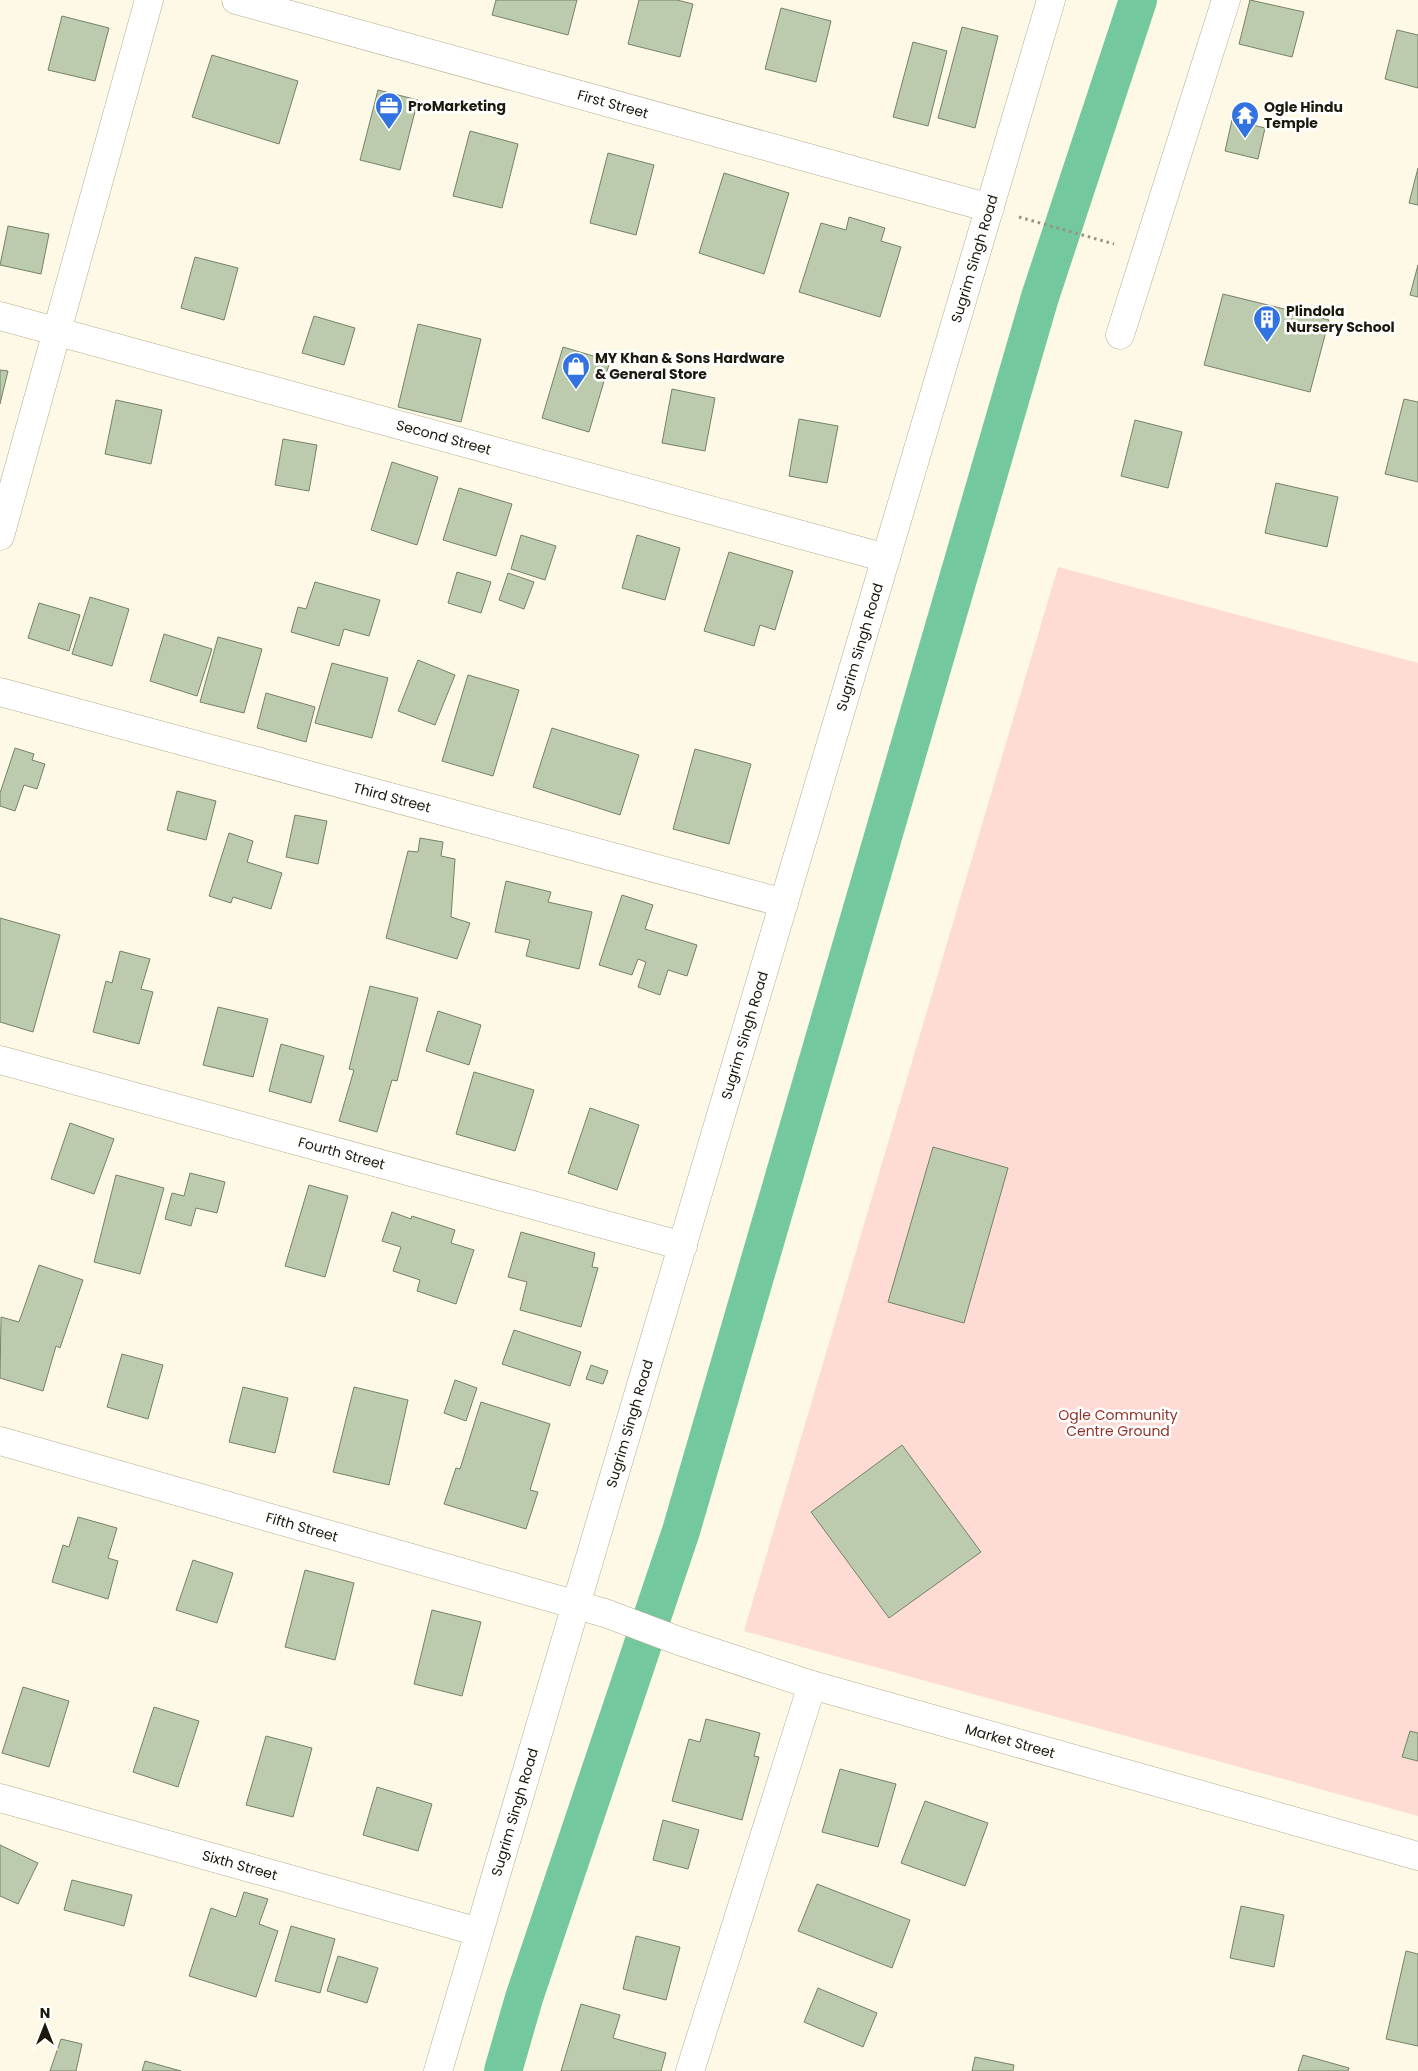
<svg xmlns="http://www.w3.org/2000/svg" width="1418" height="2071" viewBox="0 0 1418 2071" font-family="Poppins,sans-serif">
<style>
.green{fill:#fedbd5}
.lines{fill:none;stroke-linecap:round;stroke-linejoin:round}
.canal{stroke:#74c89e;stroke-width:38}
.building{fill:#bccbad;stroke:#758266}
.minor-casing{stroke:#b4ac8d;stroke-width:29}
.path{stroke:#969282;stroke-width:3;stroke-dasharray:2.5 4;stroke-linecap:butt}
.minor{stroke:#fff;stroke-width:28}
.labels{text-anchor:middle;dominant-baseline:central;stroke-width:5;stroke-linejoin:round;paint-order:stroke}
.street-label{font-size:14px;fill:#1c190d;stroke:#fff}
.poi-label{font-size:14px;font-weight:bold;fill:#1c190d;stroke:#fff;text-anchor:start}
.park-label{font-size:14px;fill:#923127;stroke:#fff}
</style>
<rect width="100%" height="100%" fill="#fef9e6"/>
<path class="green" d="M1058,567l360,96v1153l-674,-185z"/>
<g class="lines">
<path class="canal" d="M503,2071l21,-73 157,-467 359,-1234 98,-297"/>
</g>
<path class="building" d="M496,0h81l-9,35 -76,-20z
M639,0h38l16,4 -13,53 -52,-13z
M1250,0l54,12 -12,45 -53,-13z
M781,8l50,13 -15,61 -51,-13z
M62,16l47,12 -14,53 -47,-11z
M962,27l36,9 -23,92 -37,-10z
M1397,30l21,5v53l-33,-9z
M913,42l34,9 -19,75 -35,-9z
M212,55l86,26 -19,63 -87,-27z
M378,90l40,10 -18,70 -40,-10z
M1232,120l33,8 -7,31 -33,-8z
M470,131l48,13 -16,64 -49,-12z
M608,153l46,12 -18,70 -46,-12z
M1418,168v37l-9,-2z
M724,173l65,20 -25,81 -65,-21z
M849,217l36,11 -4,13 20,6 -21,70 -81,-25 22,-69 25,7z
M8,226l41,8 -8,40 -41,-9z
M195,257l43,11 -14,52 -43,-12z
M1418,265v32l-8,-2z
M1223,294l106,26 -19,72 -106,-27z
M314,316l41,12 -11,37 -42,-12z
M418,324l63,15 -20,83 -63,-15z
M563,347l47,14 -21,71 -47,-14z
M0,370l8,1 -8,33z
M672,389l43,9 -10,53 -43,-8z
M1404,399l14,3v80l-33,-8z
M116,400l46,10 -11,54 -46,-10z
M799,419l39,7 -11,57 -38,-7z
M1135,420l47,12 -14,56 -47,-12z
M283,439l34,6 -8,46 -34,-6z
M392,462l46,15 -21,68 -46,-15z
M1276,483l62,14 -11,50 -62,-14z
M459,488l53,16 -16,52 -53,-16z
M521,535l35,11 -11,34 -34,-11z
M637,535l43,13 -15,52 -43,-12z
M729,552l64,19 -18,59 -15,-5 -6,21 -50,-15z
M457,572l34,10 -10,31 -33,-10z
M508,573l26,9 -10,27 -25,-9z
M315,582l65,18 -11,36 -25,-7 -5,17 -48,-14 7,-25 8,2z
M90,597l39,12 -17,57 -40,-12z
M39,603l41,12 -11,36 -41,-13z
M164,634l48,15 -15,47 -47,-15z
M218,637l44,12 -18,64 -44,-11z
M418,660l37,15 -20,50 -37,-14z
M332,663l56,15 -16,60 -57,-15z
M468,675l51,15 -26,86 -51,-15z
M266,693l49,14 -9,35 -49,-14z
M552,728l87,27 -19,60 -87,-28z
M15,748l19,6 -2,6 13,4 -8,25 -13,-4 -9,26 -15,-5v-13z
M695,749l56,15 -22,80 -56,-15z
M177,791l39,10 -10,39 -39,-10z
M295,815l32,6 -9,43 -32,-7z
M229,833l24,8 -6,21 35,11 -11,36 -38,-12 -2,6 -22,-7z
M420,838l23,4 -2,14 14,3 -4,58 19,6 -13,36 -71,-21 22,-87 10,1z
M506,881l45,11 -3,10 44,10 -13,57 -53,-13 4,-16 -35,-8z
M622,895l31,10 -8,24 52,16 -10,31 -19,-6 -8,25 -22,-8 8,-25 -8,-3 -6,16 -33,-10z
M0,918l60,17 -27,97 -33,-10z
M120,951l30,8 -9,30 12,3 -14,52 -46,-12 13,-51 6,2z
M370,986l48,12 -21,83 -5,-1 -15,52 -38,-11 15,-51 -5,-1z
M218,1007l50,12 -15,58 -50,-12z
M438,1011l43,14 -12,40 -43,-14z
M281,1044l43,12 -13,47 -42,-12z
M474,1072l60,18 -19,61 -59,-17z
M590,1108l49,17 -22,65 -49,-17z
M70,1123l44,16 -20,55 -43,-15z
M933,1147l75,21 -44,155 -76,-21z
M190,1173l35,9 -8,31 -21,-5 -5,18 -26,-7 7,-26 12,3z
M116,1175l48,13 -24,86 -46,-12z
M309,1185l39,11 -23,81 -40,-11z
M392,1212l19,7 1,-3 43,14 -4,13 23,7 -18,54 -39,-13 3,-11 -27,-9 8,-24 -19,-6z
M521,1232l74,21 -3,14 6,1 -17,59 -61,-17 7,-28 -19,-5z
M39,1265l44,15 -23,68 -4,-2 -13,45 -43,-13 1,-61 18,5z
M514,1330l67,22 -11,34 -68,-22z
M122,1354l41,11 -15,54 -41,-12z
M591,1365l17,6 -5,13 -17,-5z
M455,1380l22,8 -11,33 -22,-8z
M243,1387l45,11 -13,55 -46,-11z
M354,1387l54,13 -19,85 -56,-13z
M481,1402l69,22 -20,66 8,2 -12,37 -82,-25 12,-36 4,1z
M902,1445l79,107 -92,66 -78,-106z
M78,1517l39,11 -9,30 10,3 -10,38 -56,-17 11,-37 6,2z
M193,1560l40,13 -16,50 -41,-13z
M305,1570l49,13 -19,77 -50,-13z
M432,1610l49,12 -19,74 -48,-12z
M23,1687l46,14 -20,66 -47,-14z
M154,1707l45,14 -21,66 -45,-15z
M706,1719l54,14 -6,23 5,1 -17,63 -70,-19 17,-62 11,3z
M1410,1731l8,2v28l-16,-4z
M266,1736l46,12 -19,69 -47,-12z
M840,1769l56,15 -18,63 -56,-15z
M377,1787l55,17 -14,47 -55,-16z
M925,1801l63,22 -23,63 -64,-23z
M663,1820l36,10 -11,39 -35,-9z
M0,1845l38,18 -20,41 -18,-8z
M72,1880l60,15 -8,31 -60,-16z
M817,1884l93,36 -18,48 -94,-37z
M244,1892l24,7 -9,25 19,7 -22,66 -67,-21 22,-68 25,9z
M1241,1906l43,9 -10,52 -44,-9z
M291,1926l44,13 -15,54 -45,-12z
M636,1936l44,11 -14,53 -43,-11z
M1406,1951l12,3v92l-32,-7z
M338,1956l40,12 -11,35 -40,-12z
M818,1988l59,25 -14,34 -59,-25z
M581,2004l39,11 -7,23 53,15 -5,18h-100z
M61,2039l21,5 -6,27h-26z
M1303,2055l46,13 -1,3h-50z
M975,2057l39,8 -1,6h-41z
M145,2061l36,10h-39z"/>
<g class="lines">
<g class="minor-casing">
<g id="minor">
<path id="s1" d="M236,0l754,208"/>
<path id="s2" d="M0,316l886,242"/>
<path d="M1120,335l106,-335"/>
<path d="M0,536l149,-536"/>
<path id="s3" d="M0,692l784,211"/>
<path id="s4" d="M0,1060l683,186"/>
<path id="s5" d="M0,1441l605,172 74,28 133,44 606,171"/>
<path id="s6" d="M0,1798l479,134"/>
<path id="s7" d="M438,2071l613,-2071"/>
<path d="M690,2071l122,-386"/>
</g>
</g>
<path class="path" d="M1019,217l95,27"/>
<use href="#minor" class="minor"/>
</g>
<defs>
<g id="office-pin" transform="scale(1.4375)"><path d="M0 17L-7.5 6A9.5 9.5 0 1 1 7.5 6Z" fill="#3273e1" stroke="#fff"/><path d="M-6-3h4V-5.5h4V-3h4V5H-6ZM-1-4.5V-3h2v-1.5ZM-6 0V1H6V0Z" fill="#fff"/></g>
<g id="temple-pin" transform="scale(1.4375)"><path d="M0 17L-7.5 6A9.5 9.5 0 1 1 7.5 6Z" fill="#3273e1" stroke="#fff"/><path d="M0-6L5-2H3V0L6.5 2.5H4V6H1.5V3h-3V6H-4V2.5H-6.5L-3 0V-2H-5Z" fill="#fff"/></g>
<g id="building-pin" transform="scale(1.4375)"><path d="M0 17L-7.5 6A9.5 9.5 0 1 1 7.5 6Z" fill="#3273e1" stroke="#fff"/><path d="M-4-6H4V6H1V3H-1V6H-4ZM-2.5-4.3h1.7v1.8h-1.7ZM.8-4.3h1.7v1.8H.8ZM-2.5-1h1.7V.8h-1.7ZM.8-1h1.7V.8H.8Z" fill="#fff"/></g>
<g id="shop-pin" transform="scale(1.4375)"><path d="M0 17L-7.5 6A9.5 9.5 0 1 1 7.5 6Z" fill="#3273e1" stroke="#fff"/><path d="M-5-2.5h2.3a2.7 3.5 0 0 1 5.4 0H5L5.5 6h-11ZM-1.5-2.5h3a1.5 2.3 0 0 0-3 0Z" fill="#fff"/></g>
</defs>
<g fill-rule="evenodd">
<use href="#office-pin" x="389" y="106"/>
<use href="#temple-pin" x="1245" y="115"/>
<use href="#building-pin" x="1267" y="319"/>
<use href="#shop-pin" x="576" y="366"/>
</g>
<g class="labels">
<g class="street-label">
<text stroke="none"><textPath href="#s1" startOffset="391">First Street</textPath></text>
<text stroke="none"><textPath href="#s7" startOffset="1890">Sugrim Singh Road</textPath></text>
<text stroke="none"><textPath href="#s2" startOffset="460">Second Street</textPath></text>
<text stroke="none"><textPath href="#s7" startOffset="1485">Sugrim Singh Road</textPath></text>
<text stroke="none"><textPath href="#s3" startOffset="406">Third Street</textPath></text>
<text stroke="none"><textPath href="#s7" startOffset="1080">Sugrim Singh Road</textPath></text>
<text stroke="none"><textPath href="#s4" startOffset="354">Fourth Street</textPath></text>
<text stroke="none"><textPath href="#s7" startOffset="675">Sugrim Singh Road</textPath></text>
<text stroke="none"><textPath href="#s5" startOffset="314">Fifth Street</textPath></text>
<text stroke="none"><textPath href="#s5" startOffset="1054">Market Street</textPath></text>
<text stroke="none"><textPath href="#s7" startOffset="270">Sugrim Singh Road</textPath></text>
<text stroke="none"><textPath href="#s6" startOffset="249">Sixth Street</textPath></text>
</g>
<g class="poi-label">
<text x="408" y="106">ProMarketing</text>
<text x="1264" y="107">Ogle Hindu<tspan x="1264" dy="16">Temple</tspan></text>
<text x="1286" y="311">Plindola<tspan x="1286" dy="16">Nursery School</tspan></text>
<text x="595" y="358">MY Khan &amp; Sons Hardware<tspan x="595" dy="16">&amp; General Store</tspan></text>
</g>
<g class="park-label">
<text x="1118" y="1415">Ogle Community<tspan x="1118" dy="16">Centre Ground</tspan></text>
</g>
</g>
<g transform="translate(45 2026)" stroke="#ffffff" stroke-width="4" paint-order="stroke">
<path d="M0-4L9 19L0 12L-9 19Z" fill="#1c190d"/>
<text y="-8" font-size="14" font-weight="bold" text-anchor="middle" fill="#1c190d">N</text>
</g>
</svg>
